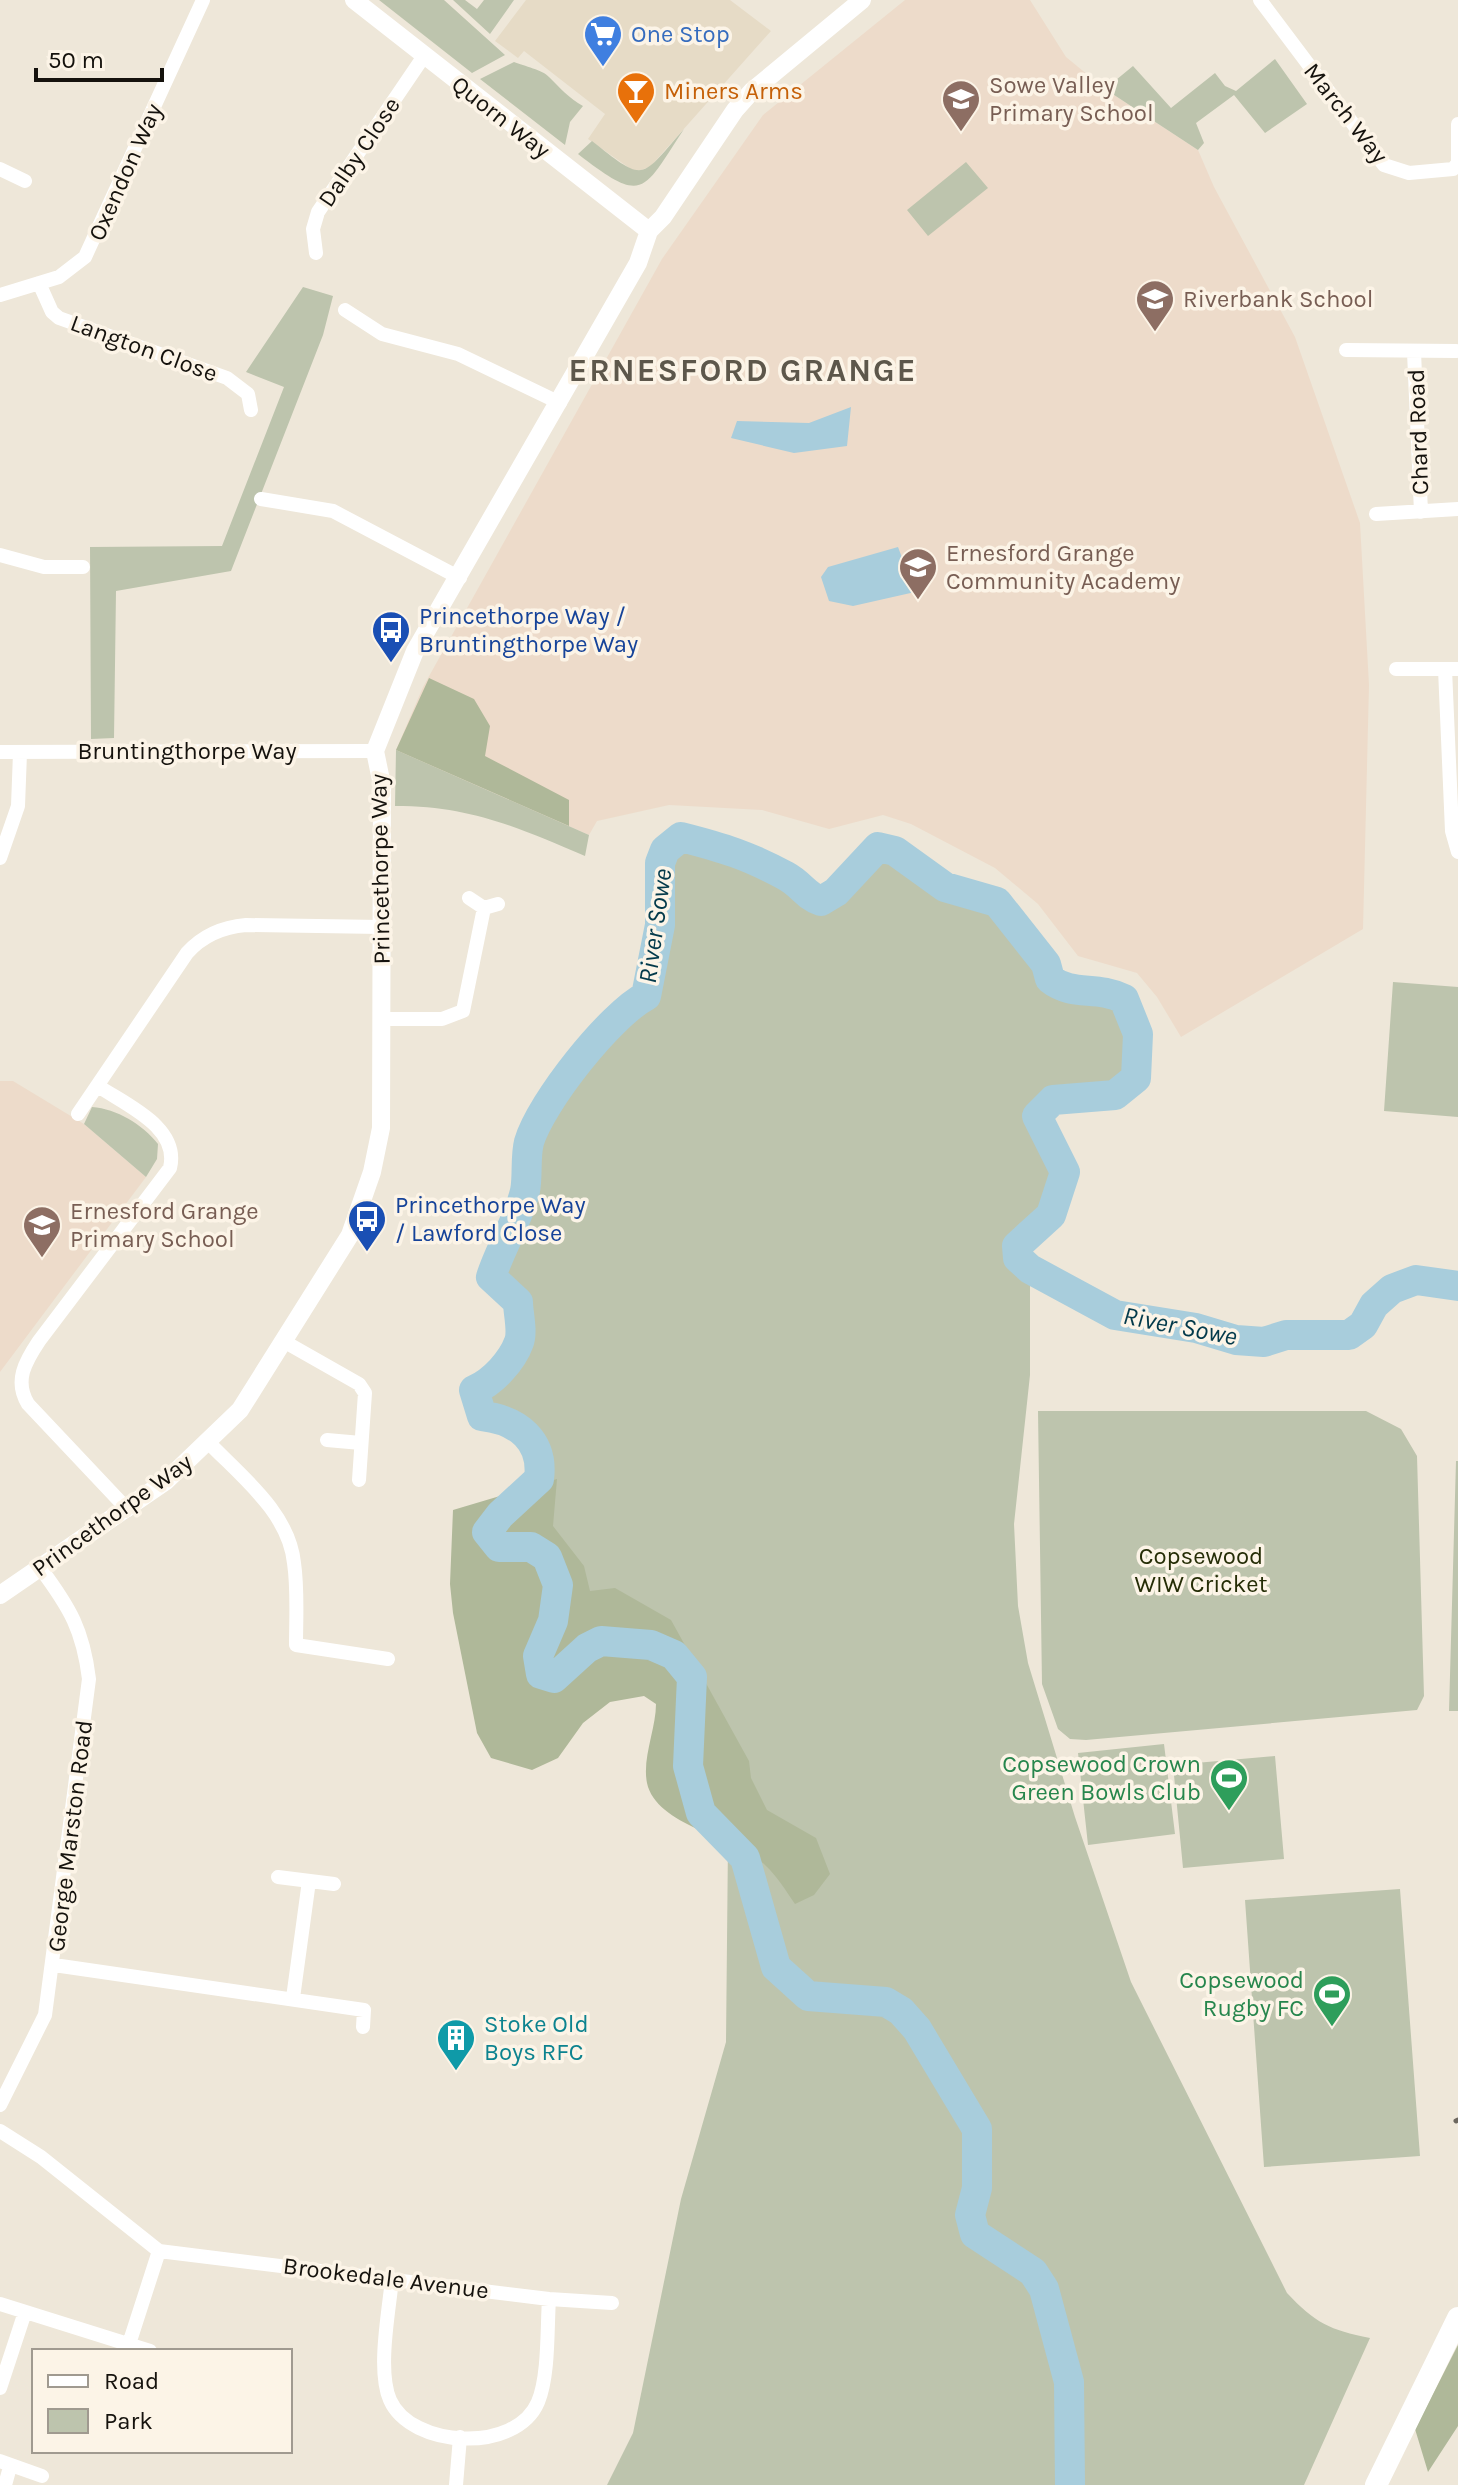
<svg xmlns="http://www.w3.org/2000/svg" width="1458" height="2485" viewBox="0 0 1458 2485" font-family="Karla,sans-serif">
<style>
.built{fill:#e6dbc6}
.education{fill:#eddbca}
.green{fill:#bdc4ad}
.forest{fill:#afb899}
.water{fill:#a8cddc}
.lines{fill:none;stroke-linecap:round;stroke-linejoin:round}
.river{stroke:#a8cddc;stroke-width:30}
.minor{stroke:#fff;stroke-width:14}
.tertiary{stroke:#fff;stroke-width:18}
.primary{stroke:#fff;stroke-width:22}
.rail{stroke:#6c675f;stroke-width:5}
.labels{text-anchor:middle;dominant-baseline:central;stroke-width:7;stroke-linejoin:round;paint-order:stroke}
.shop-label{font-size:24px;fill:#366cbe;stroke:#fcf4e7;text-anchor:start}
.education-label{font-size:24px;fill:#785e54;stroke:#fcf4e7;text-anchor:start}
.food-label{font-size:24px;fill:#c56008;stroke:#fcf4e7;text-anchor:start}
.street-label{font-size:24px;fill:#15120d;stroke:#fcf4e7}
.transit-label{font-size:24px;fill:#164399;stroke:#fcf4e7;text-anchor:start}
.park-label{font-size:24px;fill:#252d06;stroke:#fcf4e7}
.leisure-label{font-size:24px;fill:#27864d;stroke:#fcf4e7;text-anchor:end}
.culture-label{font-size:24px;fill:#0d838f;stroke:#fcf4e7;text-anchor:start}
.water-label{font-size:26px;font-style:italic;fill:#033a4b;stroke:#fcf4e7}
.district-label{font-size:32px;font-weight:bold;letter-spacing:2px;fill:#5d574b;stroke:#fcf4e7}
</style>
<rect width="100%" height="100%" fill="#eee7d9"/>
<path class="built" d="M526,0h204l41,31 -121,136 -15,5 -47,-33 17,-25 -81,-63 -6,7 -23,-17z"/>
<path class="education" d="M905,0h125l36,57 39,32 93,61 16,37 81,150 65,186 9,162 -6,244 -182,108 -24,-40 -20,-24 -59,-17 -40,-52 -43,-36 -84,-44 -28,-9 -54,14 -67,-19 -93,-5 -72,16 -8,14 -193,-85 27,-63 239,-428 101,-144z
M0,1081h13l71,43 62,53 -146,195z"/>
<path class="green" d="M379,0h65l61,55 -33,18z
M453,0h12l12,9 7,-9h30l-24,34z
M1275,59l32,45 -42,29 -31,-38 -38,28 8,20 -6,7 -93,-61 28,-23 38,42 44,-35 10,13 11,5z
M514,62c10,4 29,8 35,15 11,11 20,21 34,29l-13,16 -5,23 -85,-66z
M684,129c-42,64 -40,76 -106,25l14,-13c54,43 48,38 92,-12z
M966,162l22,26 -60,48 -21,-26z
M303,287l30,9 -10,39 -92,236 -115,20 -2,147 -23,1 -1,-192 132,-1 62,-159 -38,-15z
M396,750l193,85 -4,21c-69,-29 -114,-50 -190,-50z
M681,837c43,11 66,18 105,39 14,8 20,20 35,25l15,-9 42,-45 17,4 48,34 54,17 49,62 4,15c23,18 46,6 74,20l14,35 -2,44 -21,17 -62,5 -16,16 28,56 -14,43 -34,31 1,12 12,11v106l-16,149 4,82 10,57 47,154 56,165 156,311c28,30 43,37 83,45l-66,147h-697l26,-52 48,-234 45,-157 2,-201 -27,-28 -10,-135 -90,-37 -81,-143c5,-5 15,-12 19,-19 18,-34 -31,-60 -57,-63l-8,-26c19,-9 38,-29 45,-48 4,-11 -1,-29 -1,-40l-27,-25c9,-28 22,-53 32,-80 7,-17 1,-37 6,-55 12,-40 81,-127 117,-146l14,-71v-62l5,-13z
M1393,982l65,5v130l-74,-6z
M92,1107c25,2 50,17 66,37l-1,15 -11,18 -62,-53z
M1038,1411h328l35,18 16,27 7,240 -7,14 -331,30 -16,-1 -12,-10 -16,-45z
M1456,1461h2v250h-9z
M1164,1744l11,90 -87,11 -10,-92z
M1275,1756l9,103 -101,9 -10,-103z
M1400,1889l20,267 -156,11 -19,-267z"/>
<path class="forest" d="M429,678l45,21 16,27 -5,30 84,44v26l-173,-76z
M557,1479l-4,47 31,40 6,25 25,-3 56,32 78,141 2,17 16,32 49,28 14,36 -16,21 -19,9c-9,-13 -18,-28 -30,-39 -29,-28 -109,-39 -118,-82 -5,-25 9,-54 9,-79l-12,-8 -34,6 -27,21 -25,35 -26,12 -41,-12 -14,-25 -24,-120 -3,-29 3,-74z
M1458,2345v81l-30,46 -13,-43z"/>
<path class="water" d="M851,407l-4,39 -53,7 -63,-15 6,-17 72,2z
M898,547l17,45 -62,14 -24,-5 -8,-24 7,-10z"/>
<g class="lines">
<path class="river" d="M1070,2485l-1,-103 -25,-93 -11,-17 -58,-38 -5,-19 7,-27v-59l-60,-100 -16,-18 -15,-9 -78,-6 -32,-29 -31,-109 -44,-45 -13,-47 4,-89 -18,-22 -23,-10 -50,-4 -14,7 -33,30 -13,-4 -3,-18 15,-35 5,-36 -11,-28 -16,-10h-32l-12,-15 13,-17 39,-36c5,-38 -21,-59 -57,-63l-8,-26c19,-8 38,-29 45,-48 4,-11 -1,-29 -1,-40l-27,-25c9,-28 28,-59 34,-86 3,-15 0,-33 4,-49 12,-40 81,-127 117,-146l14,-71v-62l5,-13 16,-13c43,11 66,18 105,39 15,8 20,20 35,25l15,-9 42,-45 17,4 50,36 52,15 49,62 4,15c23,18 46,6 74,20l14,35 -2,44 -21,17 -62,5 -16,16 28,56 -14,43 -34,31 1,12 12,11 85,46 81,13 40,12 28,2 22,-7h63l14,-10 11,-20 18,-16 24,-9 42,6"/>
<path class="minor" d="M1260,0l124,165 25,8 44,-4 5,-6
M1458,124v37
M0,169l25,12
M316,253l-3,-24 5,-17 106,-156
M39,283l13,29 7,6 168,60 21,16 3,16
M0,295l59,-18 26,-20 118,-257
M345,310l37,24 76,20 102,49
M1346,350l110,1
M1414,352l7,160
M261,499l72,12 127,67
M1376,514l82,-5
M0,555l44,12h39
M1396,669h62
M1445,669l7,162 6,21
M0,752l375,-1
M0,858l18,-52 2,-53
M469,898l15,10 14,-4
M384,1019h58l21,-8 21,-103
M98,1086c28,19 82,41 72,82l-131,173c-14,21 -25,40 -11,63l100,106
M78,1114l109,-161c16,-18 36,-26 59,-28l135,2
M285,1342l74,42 6,9 -6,87
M327,1440l34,3
M209,1443c33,34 80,70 85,120 4,27 2,55 2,82l92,14
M278,1877l56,7
M54,1965l310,45 -1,17
M293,1998l16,-117
M0,2105l45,-90 44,-336c-6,-49 -19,-71 -48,-110
M0,2131l41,26 118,94
M159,2251l390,48 63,4
M392,2279c-3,32 -15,92 -2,121 21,48 126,54 148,2 11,-26 9,-74 11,-103
M0,2304l150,47
M129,2344l30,-93
M0,2388l25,-76
M0,2461l42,15
M5,2485l5,-18
M456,2485l4,-48"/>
<path class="tertiary" d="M354,0l295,231
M0,1595l166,-114 74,-71 110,-175 22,-63 9,-44 1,-343 -7,-34 40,-100 223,-388 11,-32 14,-14 72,-107 17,-19 110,-91"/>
<path class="primary" d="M1376,2485l82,-167"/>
<path class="rail" d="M1456,2121l2,-1"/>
</g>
<defs>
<g id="supermarket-pin" transform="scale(2)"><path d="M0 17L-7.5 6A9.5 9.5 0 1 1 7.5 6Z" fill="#3f7fe0" stroke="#fcf4e7"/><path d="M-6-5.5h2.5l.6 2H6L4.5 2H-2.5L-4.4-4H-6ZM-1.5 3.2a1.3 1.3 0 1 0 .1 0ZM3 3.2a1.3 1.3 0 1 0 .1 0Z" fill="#fff"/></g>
<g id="bar-pin" transform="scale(2)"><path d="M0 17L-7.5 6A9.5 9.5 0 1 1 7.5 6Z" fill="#e8710a" stroke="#fcf4e7"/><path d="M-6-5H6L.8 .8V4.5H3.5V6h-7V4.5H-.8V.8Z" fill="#fff"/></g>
<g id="school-pin" transform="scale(2)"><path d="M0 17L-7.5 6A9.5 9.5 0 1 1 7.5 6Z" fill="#8d6e63" stroke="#fcf4e7"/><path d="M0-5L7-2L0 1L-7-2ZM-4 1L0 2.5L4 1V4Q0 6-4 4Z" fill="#fff"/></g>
<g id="bus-pin" transform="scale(2)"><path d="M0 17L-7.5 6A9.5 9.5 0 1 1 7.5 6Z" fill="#1a4fb4" stroke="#fcf4e7"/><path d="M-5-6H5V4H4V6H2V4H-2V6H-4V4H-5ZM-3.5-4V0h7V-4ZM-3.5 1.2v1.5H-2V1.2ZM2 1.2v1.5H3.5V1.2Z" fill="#fff"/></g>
<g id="stadium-pin" transform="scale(2)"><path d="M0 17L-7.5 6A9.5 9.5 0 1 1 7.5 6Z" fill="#2e9e5b" stroke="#fcf4e7"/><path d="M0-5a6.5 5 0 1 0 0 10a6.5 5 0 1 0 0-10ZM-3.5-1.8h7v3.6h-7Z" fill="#fff"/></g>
<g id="building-pin" transform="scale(2)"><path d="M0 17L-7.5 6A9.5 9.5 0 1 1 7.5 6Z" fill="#0f9aa8" stroke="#fcf4e7"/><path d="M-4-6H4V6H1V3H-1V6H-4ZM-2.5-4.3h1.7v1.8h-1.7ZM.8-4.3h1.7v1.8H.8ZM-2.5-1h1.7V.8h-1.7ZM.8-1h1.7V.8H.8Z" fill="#fff"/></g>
</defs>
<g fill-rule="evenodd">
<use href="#supermarket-pin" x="603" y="34"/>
<use href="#bar-pin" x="636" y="91"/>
<use href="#school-pin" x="961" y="99"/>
<use href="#school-pin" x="1155" y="299"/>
<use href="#school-pin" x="918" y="567"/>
<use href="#bus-pin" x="391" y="630"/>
<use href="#bus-pin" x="367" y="1219"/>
<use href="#school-pin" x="42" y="1225"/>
<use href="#stadium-pin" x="1229" y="1778"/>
<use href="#stadium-pin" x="1332" y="1994"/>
<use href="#building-pin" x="456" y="2038"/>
</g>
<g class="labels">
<g class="shop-label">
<text x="631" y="34">One Stop</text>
</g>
<g class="education-label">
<text x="989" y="85">Sowe Valley<tspan x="989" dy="28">Primary School</tspan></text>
<text x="1183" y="299">Riverbank School</text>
<text x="946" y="553">Ernesford Grange<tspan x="946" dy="28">Community Academy</tspan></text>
<text x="70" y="1211">Ernesford Grange<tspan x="70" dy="28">Primary School</tspan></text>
</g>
<g class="food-label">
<text x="664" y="91">Miners Arms</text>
</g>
<g class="street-label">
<text transform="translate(1346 113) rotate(52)">March Way</text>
<text transform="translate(501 117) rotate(38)">Quorn Way</text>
<text transform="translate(359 152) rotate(-56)">Dalby Close</text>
<text transform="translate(125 172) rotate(-66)">Oxendon Way</text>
<text transform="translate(144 348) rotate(20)">Langton Close</text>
<text transform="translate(1418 432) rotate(-92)">Chard Road</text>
<text x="187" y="751">Bruntingthorpe Way</text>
<text transform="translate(380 869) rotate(-91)">Princethorpe Way</text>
<text transform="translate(112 1515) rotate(-36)">Princethorpe Way</text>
<text transform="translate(70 1836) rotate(-83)">George Marston Road</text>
<text transform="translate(386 2278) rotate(7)">Brookedale Avenue</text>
</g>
<g class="transit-label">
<text x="419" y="616">Princethorpe Way /<tspan x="419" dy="28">Bruntingthorpe Way</tspan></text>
<text x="395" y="1205">Princethorpe Way<tspan x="395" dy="28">/ Lawford Close</tspan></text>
</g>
<g class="park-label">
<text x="1201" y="1556">Copsewood<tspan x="1201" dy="28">WIW Cricket</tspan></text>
</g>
<g class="leisure-label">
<text x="1201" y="1764">Copsewood Crown<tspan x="1201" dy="28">Green Bowls Club</tspan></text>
<text x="1304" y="1980">Copsewood<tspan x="1304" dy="28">Rugby FC</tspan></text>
</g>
<g class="culture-label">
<text x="484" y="2024">Stoke Old<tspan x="484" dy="28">Boys RFC</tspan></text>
</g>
<g class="water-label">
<text transform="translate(655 926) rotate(-82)">River Sowe</text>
<text transform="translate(1180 1326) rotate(11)">River Sowe</text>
</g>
<g class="district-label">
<text x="743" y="370">ERNESFORD GRANGE</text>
</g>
</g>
<rect x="32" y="2349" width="260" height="104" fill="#fcf4e7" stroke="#a09a90" stroke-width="2"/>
<rect x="48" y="2375" width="40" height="12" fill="#ffffff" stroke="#a09a90" stroke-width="2"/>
<text x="104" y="2389" font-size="24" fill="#15120d">Road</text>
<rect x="48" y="2409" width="40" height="24" fill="#bdc4ad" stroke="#a09a90" stroke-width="2"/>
<text x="104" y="2429" font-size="24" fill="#15120d">Park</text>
<path d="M36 68v12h126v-12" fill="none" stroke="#15120d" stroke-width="4"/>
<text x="48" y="68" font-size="24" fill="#15120d" stroke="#fcf4e7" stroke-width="6" paint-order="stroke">50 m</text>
</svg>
